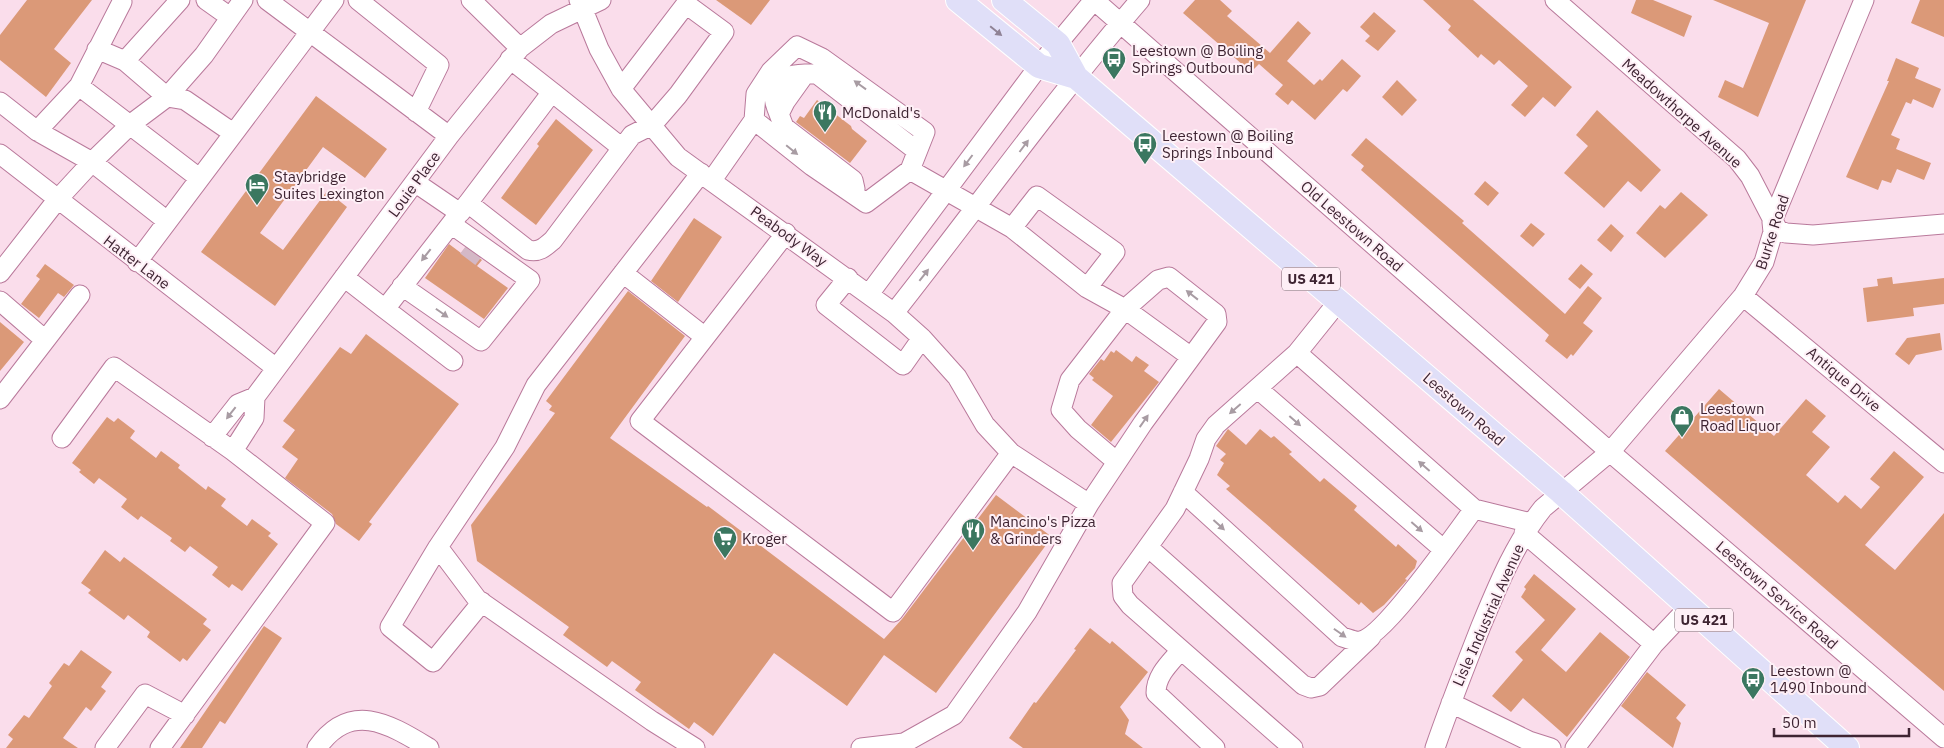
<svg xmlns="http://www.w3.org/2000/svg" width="1944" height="748" viewBox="0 0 1944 748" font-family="'IBM Plex Sans',sans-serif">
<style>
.building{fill:#db9978}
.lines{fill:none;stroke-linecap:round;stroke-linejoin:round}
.minor-tunnel{stroke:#d4b8c6;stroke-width:19;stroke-dasharray:19 9;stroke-linecap:butt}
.minor-casing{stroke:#b9799b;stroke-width:21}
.major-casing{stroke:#fff;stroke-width:26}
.minor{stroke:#fff;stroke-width:19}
.major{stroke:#e0dff8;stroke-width:24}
.oneway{fill:#8f8295}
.oneway2{fill:#a89ca3}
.labels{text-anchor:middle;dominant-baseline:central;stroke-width:4;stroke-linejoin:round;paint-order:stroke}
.shield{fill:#feeff6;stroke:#78616d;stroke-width:1}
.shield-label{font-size:14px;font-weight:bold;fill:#3e2432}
.poi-label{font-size:15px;fill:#3e2432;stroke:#feeff6;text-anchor:start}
.street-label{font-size:15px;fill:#3e2432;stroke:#feeff6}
</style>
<rect width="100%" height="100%" fill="#faddeb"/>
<path class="building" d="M27,0h65l-38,49 17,14 -25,34 -46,-37v-25z
M716,0h54l-19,25z
M1195,0h25l12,11 -5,5 43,37 28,-32 13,12 -24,28 27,24 6,-6 2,2 20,-22 19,17 -14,16 -4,-3 -28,31 -23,-20 -4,5 -13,-11 8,-9 -24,-21 -8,8 -68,-59z
M1423,0h50l99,87 -17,20 -12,-10 -18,20 -14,-12 17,-19 -29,-26 -5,5 -13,-11 -3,4 -30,-28 3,-4z
M1636,0h17l39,16 -8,21 -53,-24z
M1713,0h93l-48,117 -40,-20 7,-17 18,8 26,-65z
M1920,0h24v37l-33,-14z
M1374,12l22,19 -18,20 -13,-10 5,-5 -10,-9z
M1896,58l23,10 -4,10 26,11 -8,19 -20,-9 -2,5 -5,-2 -15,33 9,4 -4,10 35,14 -7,17 -27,-11 -6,14 -9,-3 -4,10 -32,-13 43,-96h-2z
M1397,80l20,20 -15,16 -20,-19z
M316,96l71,53 -22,29 -42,-31 -63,86 23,17 44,-59 20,16 -72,99 -74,-54z
M817,100l34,26 1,3 15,12 -17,22 -54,-41 4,-6 4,2z
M1597,110l64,60 -20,22 -13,-11 -24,27 -40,-35 24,-27 -12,-11z
M556,119l37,31 -57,75 -35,-27 38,-52 -2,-2z
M1366,138l98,83 -2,2 103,91 23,-28 14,12 -19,25 10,8 -20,25 -2,-2 -4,5 -22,-18 4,-6 -188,-165 3,-4 -13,-11z
M1485,181l14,12 -11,13 -14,-12z
M1681,192l27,23 -43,43 -29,-25 24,-28 5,4z
M694,218l28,19 -44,65 -27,-21z
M1531,223l14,11 -12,13 -13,-11z
M1611,224l13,12 -13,16 -14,-12z
M449,244l12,9 4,-5 17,12 -5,6 31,22 -24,31 -59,-41z
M45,264l29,21 -10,12 -6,-4 -19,25 -18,-14 19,-25 -4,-3z
M1581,264l12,10 -13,15 -12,-10z
M1892,277l1,7 51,-6v26l-31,4 1,8 -47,6 -4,-34 15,-2 -1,-7z
M628,291l57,45 -75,102 97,69 1,-1 176,133 18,-20 94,-124 56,42 -116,156 -52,-38 -37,51 -73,-53 -61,83 -19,-14 -5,7 -54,-39 6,-8 -29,-21 -5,6 -44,-32 6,-8 -92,-66 -6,-36 84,-112 -6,-3 3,-4 -6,-5z
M0,322l24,20 -24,29z
M1940,333l2,17 -26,5 -7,10 -14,-11 12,-16z
M366,334l93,70 -90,118 3,2 -13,17 -23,-17 -4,-10 -47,-36 13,-19 -16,-12 13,-17 -12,-9 57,-74 11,7z
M1116,350l16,12 4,-6 13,9 -5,6 15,11 -48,60 -20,-17 22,-29 -21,-16 2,-2 -5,-4 12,-15 3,2 7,-10 3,2z
M1719,389l55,47 32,-37 20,17 -14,16 18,15 -24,28 32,28 7,-8 16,14 19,-22 -10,-8 24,-28 30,26 -59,68 30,25 49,-57v178l-279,-240z
M107,417l7,5 4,-4 17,13 -5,7 26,20 5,-7 19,14 -2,3 28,22 2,-4 18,13 -5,7 26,20 5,-7 19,14 -3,3 10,8 -36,47 -10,-7 -3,4 -17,-13 6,-8 -28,-21 -5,6 -15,-11 2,-3 -31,-22 -3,4 -17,-13 6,-8 -28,-21 -5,6 -15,-12 2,-2 -9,-7z
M1228,429l18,16 14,-16 11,9 3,-2 18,16 -3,2 31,28 4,-4 33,28 -3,4 42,37 2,-3 19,17 -2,7 -10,11 2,1 -23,25 -11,8 -12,-11 -2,3 -133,-116 4,-3 -13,-11 7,-12 -4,-3 6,-6 -10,-8z
M105,550l15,12 4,-5 83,62 -4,5 8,6 -24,31 -4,-3 -3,4 -33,-25 3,-5 -22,-17 -4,5 -36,-27 3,-3 -10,-7z
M1534,574l42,35 -35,41 25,22 34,-40 30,25 -63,80 -44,-39 -12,14 -19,-16 31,-36 -8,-8 30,-32 -24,-23 5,-8 -2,-2z
M264,626l18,12 -57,86 -5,-3 -18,27h-22z
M1090,628l20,16 2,-3 36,31 -28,35 9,13 -4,14 18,14h-120l-14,-10 25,-36 2,1 40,-53 -2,-1z
M81,650l31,22 -11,15 5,4 -15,20 -5,-4 -23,31 15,10h-72l7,-9 -5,-4 16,-20 5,3 23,-32 -3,-3 15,-20 5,3z
M1647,672l39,33 -10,13 5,5 -8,25 -52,-42z"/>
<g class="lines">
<path class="minor-tunnel" d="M466,246l17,13"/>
<g class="minor-casing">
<path id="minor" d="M206,0l24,17
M267,0l182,136
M358,0l81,65 -23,47
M471,0l49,48
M579,0l20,49 22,40 57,68 216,156 28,25 35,39 28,48 26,28 78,51 -62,108 -73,103 -50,28 -43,5
M1094,0l516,452 334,286
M1555,0l182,159 13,17 28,54 8,3 27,2 131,-11
M97,49l28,12 42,36 18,3 48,33
M125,61l55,-61
M79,86l43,-84
M552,92l70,56
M0,102l37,29 55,31 75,59
M779,114c-12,-28 -4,-39 26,-40
M37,131l42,-45 120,92
M0,154l276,214
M910,170l102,58 75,60 38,21 66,48
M712,180l42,-60 2,-26 15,-23 26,-25 25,12 103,74 -15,38 -44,33 -54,-37 -58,-46
M416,183l44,30 8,-10 84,-111 -42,-33
M855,189l-2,-9 -69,-53 -5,-13 6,-12 20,-28h12l100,77
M468,203l60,47c11,3 17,-3 25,-10l79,-105 20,-10 26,-30 46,-63 -38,-28 -65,85
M1012,228l25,-32 78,56 -28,36
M786,233l-146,188 253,191 118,-159
M137,262l197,-262
M0,273l57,-73 35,-38 39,-38 36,-27 37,-42 39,-55
M623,273l82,64
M344,277l41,32
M848,278l-22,27 77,60 19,-27
M402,286l79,55 49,-61 -79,-56
M869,294l170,-228 55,-66
M1743,296l201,167
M0,301l45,39
M894,313c82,-104 159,-212 246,-313
M1297,353l177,156 57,14
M453,361l-68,-52 73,-94
M1258,389l186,161
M255,397l194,-261 71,-88 31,-24 50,-24
M0,399l80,-104
M212,437l26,-33 17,-7
M62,438l52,-71 119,84 92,72 -165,225
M233,451l21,-33 1,-21
M1183,492l159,145c5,1 13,5 18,4 24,-4 96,-108 114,-132
M1089,504l54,-81 74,-101 -1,-8 -47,-37 -11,3 -33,29 -55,71 -9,30 17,19 39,33
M1524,533l130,111 35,-37
M438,547l-48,80 43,35 49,-60
M1148,547l155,138 8,3 9,-2 51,-49
M1181,650c-11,13 -25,25 -25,43l59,55
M1451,703l78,38 22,7
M105,748l40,-54 40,21
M317,748c34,-48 72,-24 112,0
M695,748l-43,-27 -175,-122 -39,-52 67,-100 31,-62 165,-212
M1293,748l-163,-143 -7,-9 -1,-13 53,-74 24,-50 7,-20 10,-14 81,-72 41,-51
M1435,748c14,-41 30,-81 46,-122 17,-41 34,-83 62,-118l67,-56 133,-156 21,-34 9,-30 -1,-10 92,-222
M1575,748l79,-104"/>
</g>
<g class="major-casing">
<path id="major" d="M958,0l81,66 37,11
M1004,0l54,44 18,33 485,415 286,256"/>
</g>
<use href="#minor" class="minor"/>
<use href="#major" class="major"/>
</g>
<defs><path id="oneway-solid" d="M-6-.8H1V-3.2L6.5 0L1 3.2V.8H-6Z" transform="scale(1.25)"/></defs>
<use class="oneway" href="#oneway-solid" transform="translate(996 31) rotate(39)"/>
<g class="oneway2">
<use href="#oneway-solid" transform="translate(860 85) rotate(-144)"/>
<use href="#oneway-solid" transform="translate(1024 146) rotate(-53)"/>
<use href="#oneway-solid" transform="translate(792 150) rotate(39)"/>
<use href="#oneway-solid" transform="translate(968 161) rotate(127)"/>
<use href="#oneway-solid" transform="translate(426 255) rotate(128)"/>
<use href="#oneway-solid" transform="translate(924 275) rotate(-52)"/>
<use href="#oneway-solid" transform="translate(1192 295) rotate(-142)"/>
<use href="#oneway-solid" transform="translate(442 313) rotate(35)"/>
<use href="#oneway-solid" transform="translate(1235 409) rotate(139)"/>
<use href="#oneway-solid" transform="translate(231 413) rotate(128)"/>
<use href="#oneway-solid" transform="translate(1144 421) rotate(-55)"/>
<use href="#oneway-solid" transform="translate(1295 421) rotate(41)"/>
<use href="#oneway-solid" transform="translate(1424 466) rotate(-139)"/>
<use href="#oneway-solid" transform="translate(1219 525) rotate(42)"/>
<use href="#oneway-solid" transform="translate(1417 527) rotate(41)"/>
<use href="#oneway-solid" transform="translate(1340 633) rotate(35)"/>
</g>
<defs>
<g id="bus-pin" transform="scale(1.25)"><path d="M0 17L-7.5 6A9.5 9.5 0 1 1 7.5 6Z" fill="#3b7760" stroke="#feeff6"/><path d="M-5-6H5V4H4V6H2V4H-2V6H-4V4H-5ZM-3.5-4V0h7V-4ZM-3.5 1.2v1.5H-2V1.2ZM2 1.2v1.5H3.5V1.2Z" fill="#fff"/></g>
<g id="restaurant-pin" transform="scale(1.25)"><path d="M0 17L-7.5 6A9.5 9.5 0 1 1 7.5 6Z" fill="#3b7760" stroke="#feeff6"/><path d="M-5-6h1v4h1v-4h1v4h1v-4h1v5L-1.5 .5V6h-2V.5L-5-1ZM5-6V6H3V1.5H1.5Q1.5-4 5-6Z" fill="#fff"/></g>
<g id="hotel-pin" transform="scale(1.25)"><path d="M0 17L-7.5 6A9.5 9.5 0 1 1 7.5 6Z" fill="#3b7760" stroke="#feeff6"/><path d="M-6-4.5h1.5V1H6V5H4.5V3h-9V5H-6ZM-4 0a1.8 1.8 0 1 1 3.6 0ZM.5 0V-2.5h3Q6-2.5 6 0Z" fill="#fff"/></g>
<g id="shop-pin" transform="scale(1.25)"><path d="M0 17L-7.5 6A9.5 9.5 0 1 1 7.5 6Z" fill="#3b7760" stroke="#feeff6"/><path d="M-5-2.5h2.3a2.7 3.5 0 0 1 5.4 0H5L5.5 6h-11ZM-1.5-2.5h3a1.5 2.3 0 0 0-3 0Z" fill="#fff"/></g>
<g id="supermarket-pin" transform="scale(1.25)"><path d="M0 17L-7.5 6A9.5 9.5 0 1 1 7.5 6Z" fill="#3b7760" stroke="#feeff6"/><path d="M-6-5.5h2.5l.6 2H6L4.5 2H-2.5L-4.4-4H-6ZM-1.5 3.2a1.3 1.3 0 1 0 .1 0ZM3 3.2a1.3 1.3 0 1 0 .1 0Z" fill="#fff"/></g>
</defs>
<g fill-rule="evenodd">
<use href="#bus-pin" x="1114" y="59"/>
<use href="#restaurant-pin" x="825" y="112"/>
<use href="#bus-pin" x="1145" y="144"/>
<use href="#hotel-pin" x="257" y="185"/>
<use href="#shop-pin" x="1682" y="417"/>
<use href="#restaurant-pin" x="973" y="530"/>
<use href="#supermarket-pin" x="725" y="538"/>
<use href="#bus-pin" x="1753" y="679"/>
</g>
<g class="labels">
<g class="shield">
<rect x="1282" y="267.5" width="58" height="23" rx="4"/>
<rect x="1675" y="608.5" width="58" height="23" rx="4"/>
</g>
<g class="shield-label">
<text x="1311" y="279">US 421</text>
<text x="1704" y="620">US 421</text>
</g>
<g class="poi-label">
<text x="1132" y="50">Leestown @ Boiling<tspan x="1132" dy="17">Springs Outbound</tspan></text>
<text x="842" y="112">McDonald's</text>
<text x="1162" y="135">Leestown @ Boiling<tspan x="1162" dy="17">Springs Inbound</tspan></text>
<text x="274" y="176">Staybridge<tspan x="274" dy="17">Suites Lexington</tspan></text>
<text x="1700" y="408">Leestown<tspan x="1700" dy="17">Road Liquor</tspan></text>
<text x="990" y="521">Mancino's Pizza<tspan x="990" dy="17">&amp; Grinders</tspan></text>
<text x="742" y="538">Kroger</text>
<text x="1770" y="670">Leestown @<tspan x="1770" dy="17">1490 Inbound</tspan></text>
</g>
<g class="street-label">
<text transform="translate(1682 113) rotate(42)">Meadowthorpe Avenue</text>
<text transform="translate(414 184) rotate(-54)">Louie Place</text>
<text transform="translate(1352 226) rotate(41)">Old Leestown Road</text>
<text transform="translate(1772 232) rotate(-72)">Burke Road</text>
<text transform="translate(789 236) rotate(36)">Peabody Way</text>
<text transform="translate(137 262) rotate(37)">Hatter Lane</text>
<text transform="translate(1844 379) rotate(40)">Antique Drive</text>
<text transform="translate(1464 409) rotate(41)">Leestown Road</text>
<text transform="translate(1777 595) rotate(41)">Leestown Service Road</text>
<text transform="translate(1488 615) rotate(-66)">Lisle Industrial Avenue</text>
</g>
</g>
<path d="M1774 728v8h135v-8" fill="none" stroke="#3e2432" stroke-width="2.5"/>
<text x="1782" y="728" font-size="15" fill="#3e2432" stroke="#feeff6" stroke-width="4" paint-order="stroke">50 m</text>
</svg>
